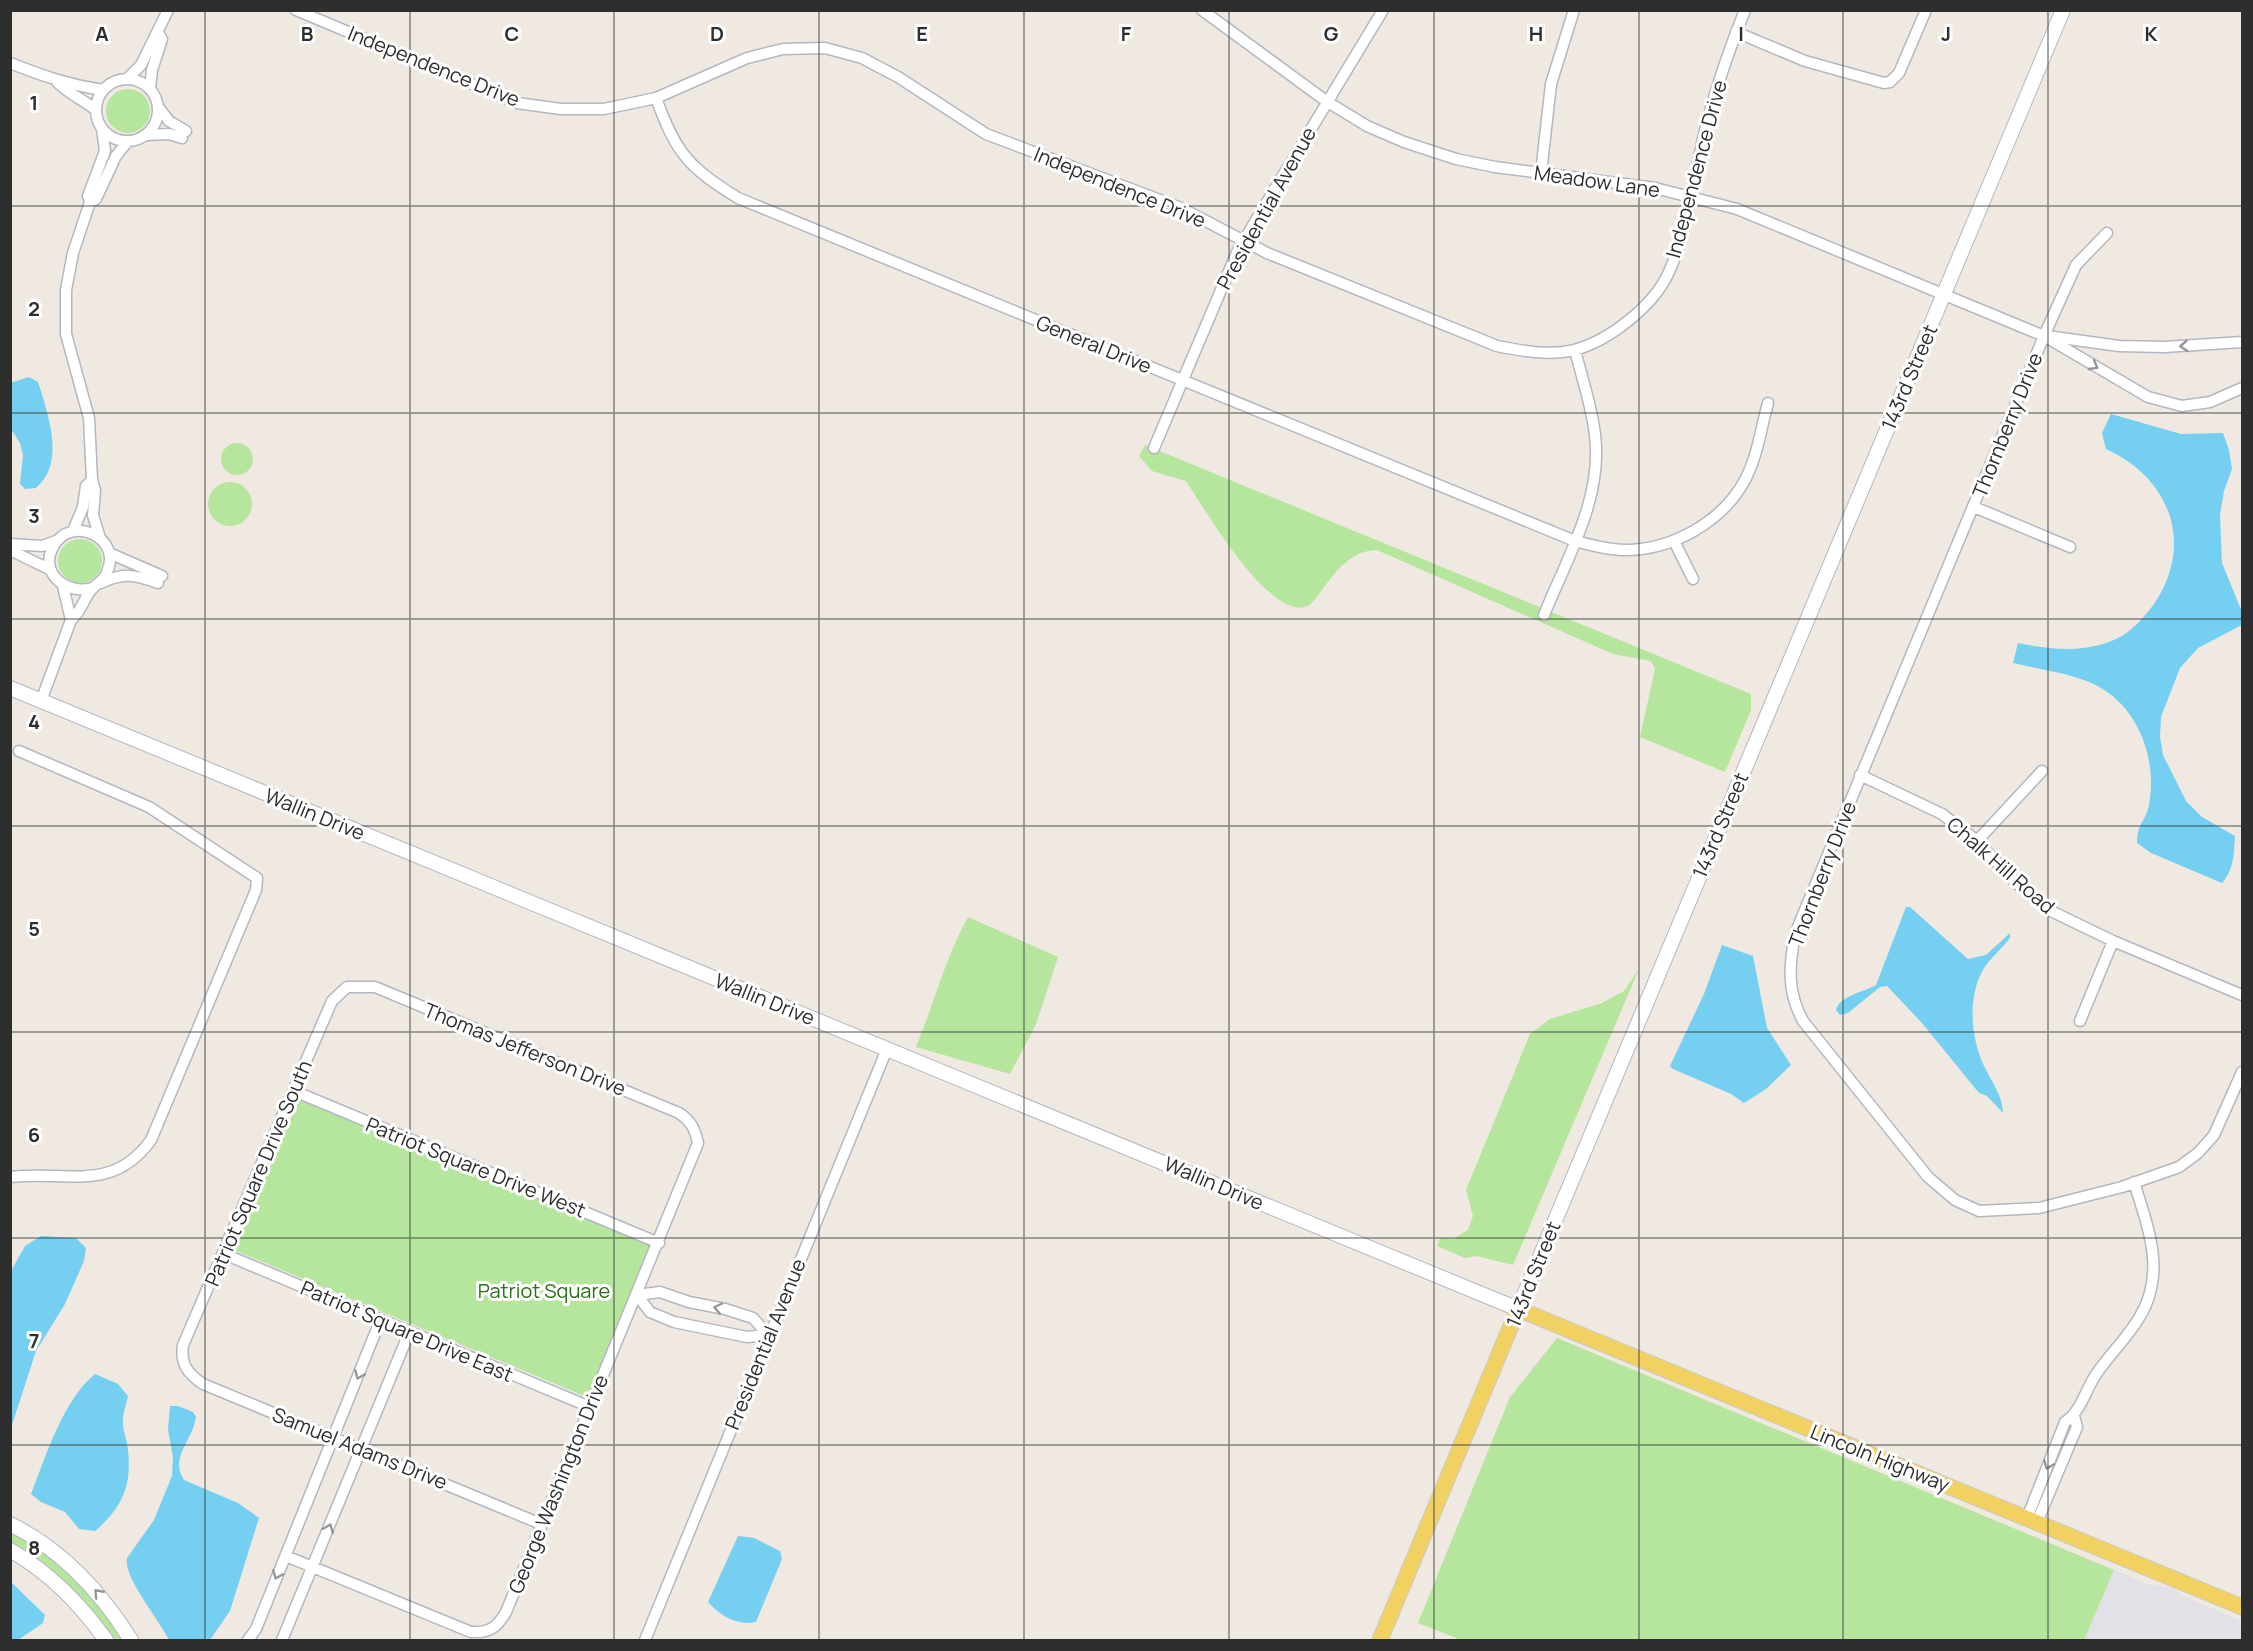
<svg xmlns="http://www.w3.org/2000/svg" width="2253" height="1651" viewBox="0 0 2253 1651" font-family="Manrope,sans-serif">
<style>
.industrial{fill:#e3e1e8}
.green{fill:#b6e59e}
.water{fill:#75cff0}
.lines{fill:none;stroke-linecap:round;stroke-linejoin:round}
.street-casing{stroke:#b4b7c1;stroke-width:13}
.secondary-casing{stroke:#b4b7c1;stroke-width:16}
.primary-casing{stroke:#c9c9c9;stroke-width:17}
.street{stroke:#fff;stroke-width:10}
.secondary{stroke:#fff;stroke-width:14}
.primary{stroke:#f2d163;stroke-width:15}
.oneway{stroke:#969696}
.grid{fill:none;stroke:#2e2e2e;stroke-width:1.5;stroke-opacity:0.55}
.labels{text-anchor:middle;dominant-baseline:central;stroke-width:6;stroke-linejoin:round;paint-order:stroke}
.street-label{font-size:20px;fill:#2e2e2e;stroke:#fff}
.park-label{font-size:20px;fill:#2c6e1b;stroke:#fff}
.grid-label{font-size:20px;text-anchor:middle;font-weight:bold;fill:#2e2e2e;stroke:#fff;stroke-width:6;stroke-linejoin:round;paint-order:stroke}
</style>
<rect width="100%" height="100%" fill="#efe9e1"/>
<path class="industrial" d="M2114,1570l36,15 23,3 6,6 63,27v19h-158z"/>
<path class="green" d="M106 111a22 22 0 1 1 44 0a22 22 0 1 1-44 0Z
M221 459a16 16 0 1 1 32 0a16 16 0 1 1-32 0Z
M1145,445l606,249v16l-26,62 -85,-35 15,-68 -4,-8 -38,-7 -236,-104c-28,1 -40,21 -56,41 -3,4 -8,12 -12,14 -36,22 -106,-99 -123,-124l-34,-10 -13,-15z
M208 504a22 22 0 1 1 44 0a22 22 0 1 1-44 0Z
M58 561a22 22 0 1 1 44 0a22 22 0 1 1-44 0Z
M968,917l90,40 -22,67 -26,50 -94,-27c18,-43 29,-89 52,-130z
M1639,969l-126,296 -36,-9 -12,2 -28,-12 3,-8 13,1 15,-9 5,-14 -7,-26 64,-156 20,-15 52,-16 22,-12z
M299,1100l354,146 -64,152 -355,-148z
M1557,1338l557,232 -30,70h-623l-43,-17 92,-226z
M10,1528l21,12 56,48 39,52h-10l-37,-42 -68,-54z"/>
<path class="water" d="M29,377l9,5c10,32 28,81 -2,106l-11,1 -5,-5 3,-29 -3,-12 -9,-14 -1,-46z
M2111,414l70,20 42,-1 6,17 3,19 -8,22 -4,23 2,49 20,49v13l-44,23 -18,20 -19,49 -1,20 3,18 23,46 16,16 33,19c-1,17 -1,34 -13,47l-71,-30 -14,-10c0,-20 9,-22 12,-38 9,-49 -13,-104 -60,-123 -23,-10 -52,-13 -76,-19l5,-20c34,7 72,11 104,-7 13,-8 23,-20 32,-32 41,-60 16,-126 -48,-155l-4,-16z
M1906,907h4l58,52 18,-4 24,-22v5c-7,9 -23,24 -27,32 -16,28 -12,68 1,96 8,17 18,28 19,47l-16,-17 -8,-3 -57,-70 -35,-37 -7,1 -32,26 -8,2 -4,-5c3,-14 28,-18 40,-25z
M1722,945l31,11 14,72 24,37 -25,24 -22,14 -13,-9 -58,-25 -3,-3 34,-72z
M41,1236l35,2 10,10 -2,13 -19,43 -29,47 -25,77v-157l14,-25z
M95,1374l23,10 10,12c-2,9 -6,19 -5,28 0,6 3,13 4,19 6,38 -2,63 -32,88l-16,-2 -14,-17 -24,-10 -10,-8c15,-38 32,-94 64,-120z
M170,1406h8l15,6 3,5c-3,23 -27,41 -12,63l54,23 21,15 -29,93 -20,29h-41c-10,-21 -46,-63 -42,-82l27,-38 18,-44 1,-19 -5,-27z
M738,1536l16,2 26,13 2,8 -26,63c-18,4 -36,-6 -48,-20z
M11,1582l34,33 -2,8 -25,17h-7z"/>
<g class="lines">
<g class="street-casing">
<path id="street" d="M296,10l221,93 44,6h43l52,-11 91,-40 36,-9 42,-1 37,10 36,19 88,57 195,74 86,45 230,93c25,5 52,10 77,4 35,-9 79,-44 94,-76 21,-45 26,-103 39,-151 10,-38 23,-76 38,-113
M1202,10l124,91 41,25 37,16 52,17 39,8 160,21 82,21 307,127 104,61 34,9 28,-4 32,-14
M1736,32l69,29 79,22 6,-1 9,-9 27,-63
M10,63c33,13 59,22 93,27
M96 110a31 31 0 1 1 62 0a31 31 0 1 1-62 0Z
M127,79l14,-14 27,-55
M58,83c11,11 26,17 38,27
M150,89l2,-19 10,-31 -4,-6
M656,98c20,55 32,69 82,100l837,343c16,4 32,9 50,9 48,0 99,-29 121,-72 12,-24 15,-50 22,-75
M159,108l10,13 17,10
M147,135l22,-1 13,4
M1541,173l10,-89 23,-74
M90,202l6,-3 20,-43 12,-15
M2107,233l-31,32 -32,71 -249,598c-6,32 -8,58 8,87l125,156 27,23 24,11 60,-3 83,-21 57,-20 19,-14 16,-18 28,-63
M2047,336l72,10 45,1 78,-5
M1154,448l84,-198 145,-240
M1974,507l96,40
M73,531l10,-24 3,-21 6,-6
M100,538l-7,-23 2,-25 -3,-10 -3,-62 -23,-84v-44l7,-37 17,-51 -2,-6 17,-45 -3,-22
M1674,541l19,38
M10,544l32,2 14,-5
M10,550l41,20
M109,553l53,23
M101,583c22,-11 35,-8 57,0
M63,586l8,34
M1544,615c23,-57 59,-117 51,-180 -3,-28 -13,-57 -20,-85
M71,620c11,-9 12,-21 21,-31 5,-6 12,-8 15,-17 16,-34 -36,-59 -54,-25 -14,27 14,48 39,41
M41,701l30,-81
M1860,775l82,39 35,27 38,41 36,29 62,30 129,54
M1977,841l65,-70
M2080,1021l33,-80
M294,1091l365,152
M10,1177c56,-7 102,17 141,-37l105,-250 1,-12 -108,-71 -130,-56
M224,1254l366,153
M637,1295l13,17 24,10 73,15 21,-2
M637,1295l23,-3 29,10 36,7 28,9 15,17
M2027,1518l38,-96c16,-10 21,-34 32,-49 13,-19 30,-35 42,-55 28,-45 9,-90 -5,-136
M2037,1522l40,-95 -3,-11
M286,1556l185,76c18,1 26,-4 35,-20l192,-469c-3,-14 -7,-22 -19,-30l-304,-126h-28l-15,14 -149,344c-3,19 5,29 20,39l338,140
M248,1640l8,-11 124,-308
M282,1640l127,-307
M645,1640l242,-591"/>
</g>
<g class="secondary-casing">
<path id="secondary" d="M10,688l1508,621 545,-1299
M10,1524c53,26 91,68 121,116
M10,1550c40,23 69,53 96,90"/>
</g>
<g class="primary-casing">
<path id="primary" d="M1380,1640l138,-331 724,298"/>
</g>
<use href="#street" class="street"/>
<use href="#secondary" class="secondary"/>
<use href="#primary" class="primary"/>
</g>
<defs><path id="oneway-chevron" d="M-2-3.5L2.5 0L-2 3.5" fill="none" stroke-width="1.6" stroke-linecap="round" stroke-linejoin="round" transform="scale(1.5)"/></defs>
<g class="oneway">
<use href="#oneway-chevron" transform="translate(2184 346) rotate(176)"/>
<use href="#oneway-chevron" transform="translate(2094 366) rotate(30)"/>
<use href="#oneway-chevron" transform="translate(718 1308) rotate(-168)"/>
<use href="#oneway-chevron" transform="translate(359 1375) rotate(112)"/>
<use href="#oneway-chevron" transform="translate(2048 1465) rotate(112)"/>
<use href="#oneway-chevron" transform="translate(329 1528) rotate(-68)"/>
<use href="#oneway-chevron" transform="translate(277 1575) rotate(112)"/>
<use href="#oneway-chevron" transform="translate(98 1593) rotate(-132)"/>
</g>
<path class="grid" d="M205,10v1630M410,10v1630M614,10v1630M819,10v1630M1024,10v1630M1229,10v1630M1434,10v1630M1639,10v1630M1843,10v1630M2048,10v1630M10,206h2232M10,413h2232M10,619h2232M10,826h2232M10,1032h2232M10,1238h2232M10,1445h2232"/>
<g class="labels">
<g class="street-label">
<text transform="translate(434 66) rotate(22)">Independence Drive</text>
<text transform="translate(1696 169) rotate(-75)">Independence Drive</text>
<text transform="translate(1597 181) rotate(8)">Meadow Lane</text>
<text transform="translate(1120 187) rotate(22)">Independence Drive</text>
<text transform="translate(1266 208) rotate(-61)">Presidential Avenue</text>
<text transform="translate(1094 344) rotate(22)">General Drive</text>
<text transform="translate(1909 377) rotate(-67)">143rd Street</text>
<text transform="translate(2007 425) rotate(-68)">Thornberry Drive</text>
<text transform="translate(315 814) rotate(22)">Wallin Drive</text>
<text transform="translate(1720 825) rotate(-67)">143rd Street</text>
<text transform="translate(2001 865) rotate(41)">Chalk Hill Road</text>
<text transform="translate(1822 874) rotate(-69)">Thornberry Drive</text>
<text transform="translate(765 999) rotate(22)">Wallin Drive</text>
<text transform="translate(525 1049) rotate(22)">Thomas Jefferson Drive</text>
<text transform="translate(476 1167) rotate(22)">Patriot Square Drive West</text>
<text transform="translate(258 1173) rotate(-67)">Patriot Square Drive South</text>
<text transform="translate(1214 1183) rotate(23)">Wallin Drive</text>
<text transform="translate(1533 1274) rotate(-68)">143rd Street</text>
<text transform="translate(407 1331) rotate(23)">Patriot Square Drive East</text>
<text transform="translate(765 1344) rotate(-68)">Presidential Avenue</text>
<text transform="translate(360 1448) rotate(22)">Samuel Adams Drive</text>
<text transform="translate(1880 1458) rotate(22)">Lincoln Highway</text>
<text transform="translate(558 1484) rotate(-68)">George Washington Drive</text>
</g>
<g class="park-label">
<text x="544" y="1290">Patriot Square</text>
</g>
</g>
<g class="grid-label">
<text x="102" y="41">A</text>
<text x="307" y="41">B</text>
<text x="512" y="41">C</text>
<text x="717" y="41">D</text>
<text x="922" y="41">E</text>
<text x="1126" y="41">F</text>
<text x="1331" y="41">G</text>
<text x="1536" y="41">H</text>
<text x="1741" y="41">I</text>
<text x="1946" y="41">J</text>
<text x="2151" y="41">K</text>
<text x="34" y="110">1</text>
<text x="34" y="316">2</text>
<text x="34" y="523">3</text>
<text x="34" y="729">4</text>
<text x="34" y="936">5</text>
<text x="34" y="1142">6</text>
<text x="34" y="1348">7</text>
<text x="34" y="1555">8</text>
</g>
<rect width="2253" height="1651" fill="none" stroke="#2e2e2e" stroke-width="24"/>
</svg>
